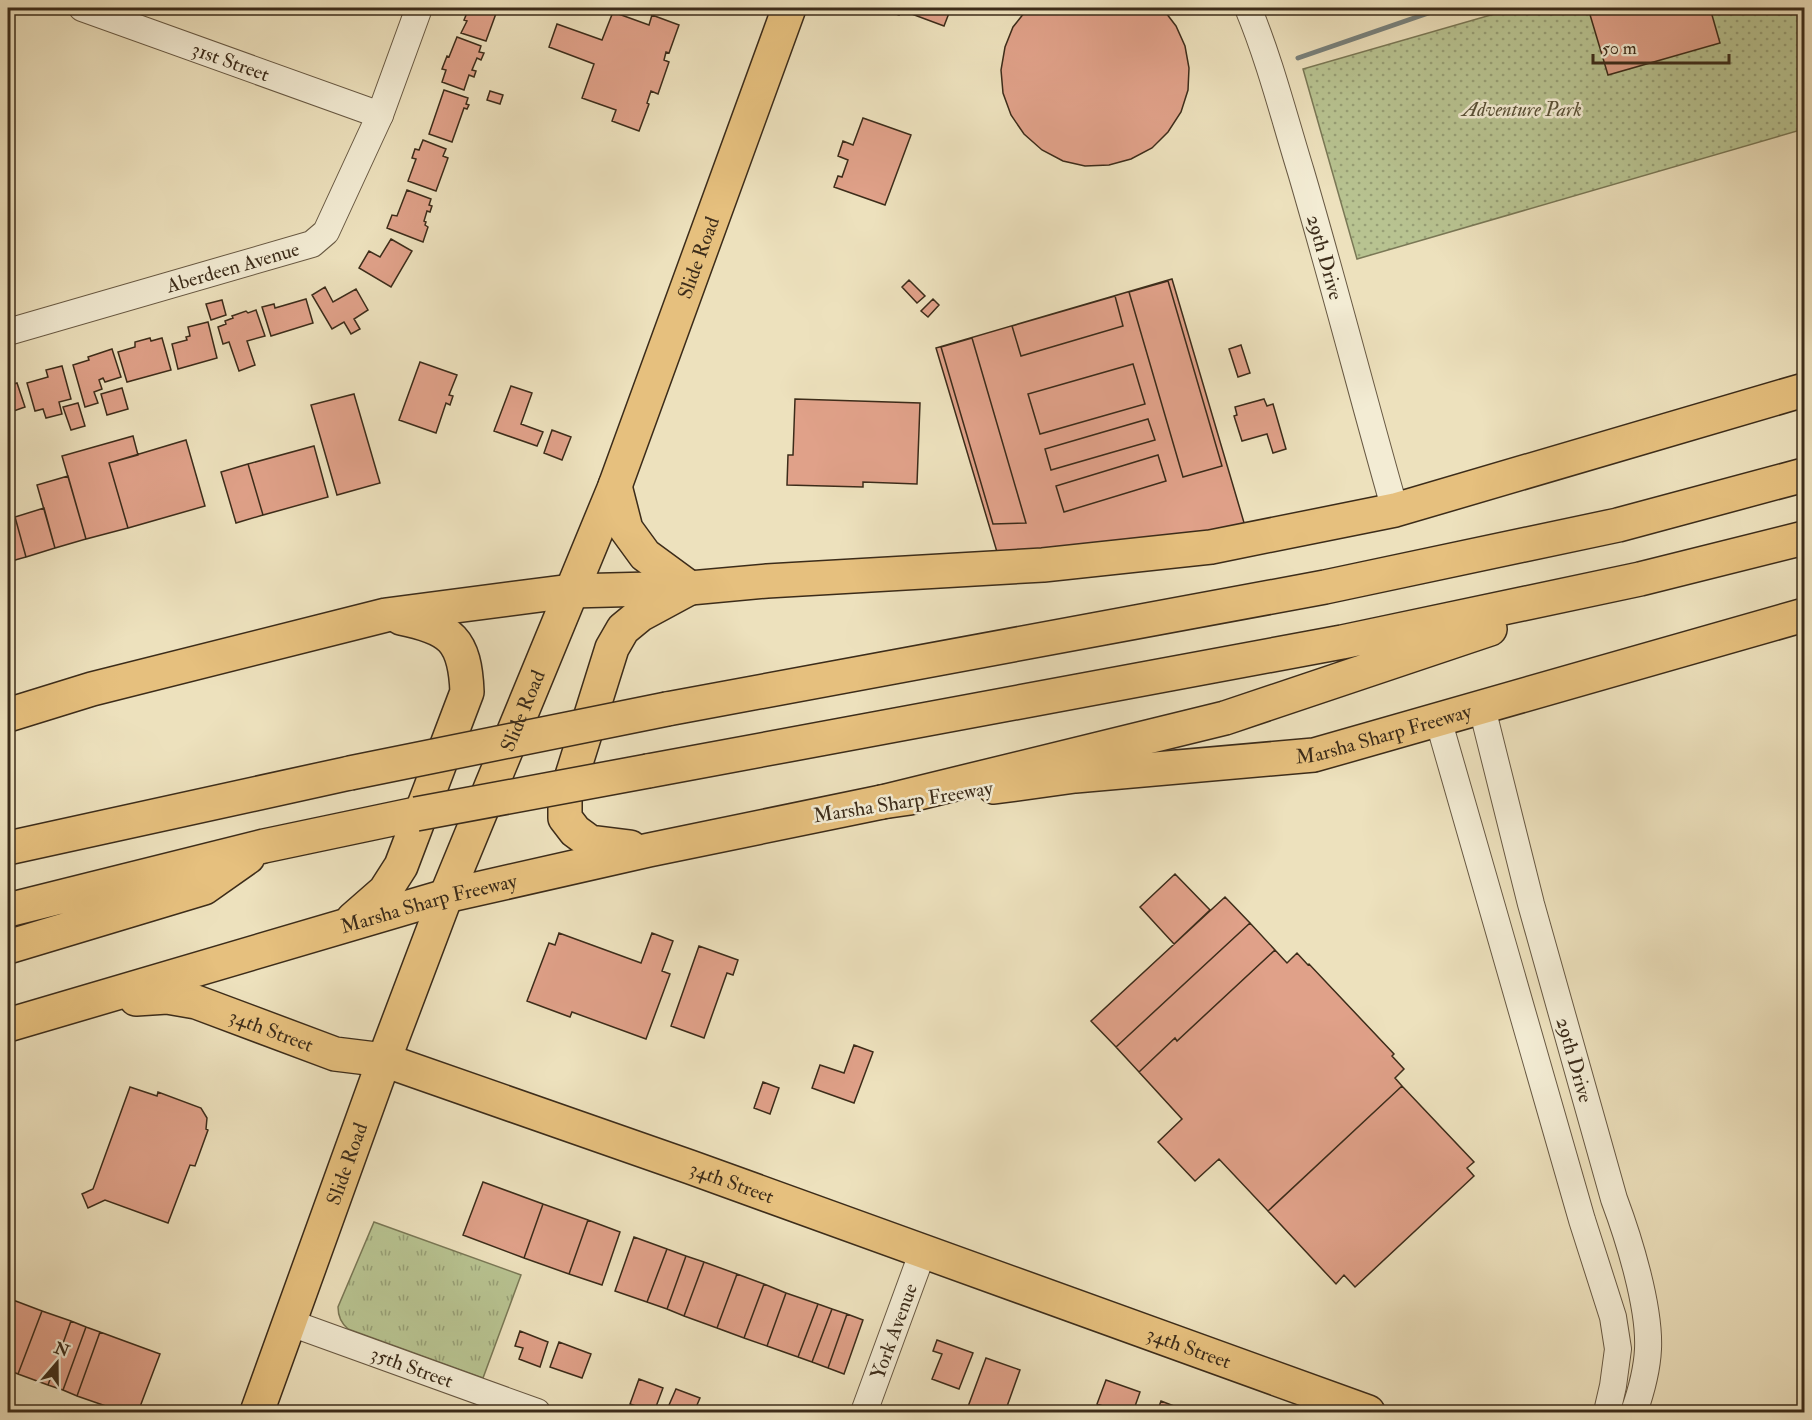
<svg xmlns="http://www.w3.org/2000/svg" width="1812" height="1420" viewBox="0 0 1812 1420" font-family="'IM FELL Double Pica',serif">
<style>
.grass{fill:url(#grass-tufts);stroke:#7a7856;stroke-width:1.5}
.park{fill:url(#park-dots);stroke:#7a7856;stroke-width:1.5}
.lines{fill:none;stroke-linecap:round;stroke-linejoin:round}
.stream{stroke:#78817c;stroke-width:5}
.building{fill:#e0a189;stroke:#3c2c1a;stroke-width:1.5}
.minor-casing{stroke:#685943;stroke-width:28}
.major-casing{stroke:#3c2c1a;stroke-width:36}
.highway-casing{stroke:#3c2c1a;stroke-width:36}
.minor{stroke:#f3ecd4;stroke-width:26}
.major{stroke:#e6c07e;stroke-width:33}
.highway{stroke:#e6c07e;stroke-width:33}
.highway-bridge-casing{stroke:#3c2c1a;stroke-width:36;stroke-linecap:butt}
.highway-bridge{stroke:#e6c07e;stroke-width:33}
.labels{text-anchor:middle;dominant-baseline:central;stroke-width:5;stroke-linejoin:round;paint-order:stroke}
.street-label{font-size:20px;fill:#3c2c1a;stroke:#f3ecd4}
.park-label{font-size:20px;font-style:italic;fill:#5b5238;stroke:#f3ecd4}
</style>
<defs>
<pattern id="grass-tufts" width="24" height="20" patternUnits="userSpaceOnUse" patternTransform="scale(1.5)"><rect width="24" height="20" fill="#b8c391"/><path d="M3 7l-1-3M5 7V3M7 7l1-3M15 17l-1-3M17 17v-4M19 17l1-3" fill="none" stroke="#979f76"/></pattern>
<pattern id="park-dots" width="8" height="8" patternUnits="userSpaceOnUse" patternTransform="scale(1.5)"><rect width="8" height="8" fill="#b8c391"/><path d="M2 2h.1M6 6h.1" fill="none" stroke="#979f76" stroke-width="1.8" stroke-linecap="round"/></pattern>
</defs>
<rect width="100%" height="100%" fill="#ede1bd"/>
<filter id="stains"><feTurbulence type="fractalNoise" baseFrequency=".00333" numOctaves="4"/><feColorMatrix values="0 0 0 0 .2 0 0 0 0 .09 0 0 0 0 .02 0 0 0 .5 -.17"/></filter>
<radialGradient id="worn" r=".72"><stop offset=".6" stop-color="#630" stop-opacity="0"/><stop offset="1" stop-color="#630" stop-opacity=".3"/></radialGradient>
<path class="grass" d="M374,1222l147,53 -38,103 -135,-49c-7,-6 -10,-12 -10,-22z"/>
<path class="park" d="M1515,8h289v121l-447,130 -54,-190z"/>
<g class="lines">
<path class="stream" d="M1298,58l145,-50"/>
</g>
<path class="building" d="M469,8h29l-12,33 -25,-8 6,-12 -3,-1z
M889,8h62l-7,18 -43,-16 -2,5 -11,-4z
M1028,8l135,1 13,17 9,20 4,22 -1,22 -7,22 -13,20 -16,16 -21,11 -22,6 -24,1 -22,-5 -21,-11 -18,-16 -13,-19 -8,-22 -2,-23 4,-23 8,-20z
M1588,8h122l10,35 -112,32z
M613,12l36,13 3,-10 27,10 -10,28 -3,-1 -2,8 5,2 -11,32 -7,-3 -4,12 2,1 -10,27 -27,-10 4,-11 -34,-12 12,-34 -45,-17 8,-23 45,16z
M457,37l24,9 -2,6 5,1 -3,7 -4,-2 -5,12 4,1 -2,6 -5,-2 -5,15 -22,-8 4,-12 -4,-1 5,-13 2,1z
M444,90l24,8 -2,6 3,1 -2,4 -3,-1 -12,34 -23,-8z
M490,91l13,4 -3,9 -13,-4z
M863,118l48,17 -26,70 -51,-18 4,-11 4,1 6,-17 -10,-4 5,-15 10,4z
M423,140l23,9 -3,7 5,2 -12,33 -28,-10 8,-22 -4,-1 3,-9 4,1z
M407,190l24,9 -2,6 3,1 -2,6 -3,-1 -3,10 2,1 -1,3 3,2 -5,15 -36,-14 5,-13 5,1z
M391,239l21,12 -21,36 -32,-19 10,-17 11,6z
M1172,279l73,247 -125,17 -123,9 -61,-204z
M909,280l16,16 -8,7 -15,-16z
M1168,281l54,185 -39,11 -54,-185z
M325,287l8,15 23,-13 12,21 -14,9 6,10 -9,5 -7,-12 -12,7 -20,-34z
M1115,296l8,30 -102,30 -9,-30z
M306,299l7,24 -42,13 -9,-29 12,-3 1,4z
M933,299l6,6 -11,12 -7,-6z
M222,300l4,15 -15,5 -5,-16z
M256,310l9,26 -18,5 8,24 -16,6 -10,-29 -6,2 -5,-17 8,-3 -1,-3 8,-3 -1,-2 14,-5 2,2z
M208,322l9,36 -39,11 -6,-25 15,-4 -1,-3 4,-1 -2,-9z
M150,338l1,3 11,-3 9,32 -44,12 -9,-30 17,-5v-5z
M972,338l54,185 -33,1 -52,-177z
M1241,345l9,28 -12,4 -9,-28z
M112,349l9,28 -16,5 -2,-4 -4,2 3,9 -8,3 4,11 -13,4 -12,-42 16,-5 -1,-3z
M420,362l37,13 -8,20 4,1 -3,9 -4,-2 -10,30 -37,-13z
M1133,364l12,40 -105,30 -12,-40z
M62,366l9,33 -12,3 3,12 -16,4 -3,-9 -8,2 -8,-28 21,-6 -2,-7z
M8,380l2,5 7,-2 8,24 -14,5 -3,-3z
M511,386l21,7 -11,31 22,8 -6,14 -43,-15z
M122,388l6,21 -21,6 -6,-21z
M354,394l26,89 -43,12 -26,-90z
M795,399l125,4 -3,81 -54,-2v5l-76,-2 1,-30h5z
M1264,399l3,7 6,-2 13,45 -13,4 -6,-19 -25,7 -8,-25 3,-1 -2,-8z
M78,403l7,23 -14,4 -8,-23z
M1148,419l7,21 -104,30 -6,-21z
M552,430l19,7 -9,23 -18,-7z
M133,436l5,19 -29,8 19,65 -42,11 -24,-83z
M186,440l19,66 -77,22 -19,-65z
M314,446l14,51 -65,18 -15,-51z
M1158,455l8,26 -102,31 -8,-26z
M248,464l15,51 -27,8 -15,-51z
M68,476l18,63 -31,9 -18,-63z
M44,508l11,40 -29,9 -11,-40z
M15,517l11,40 -18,5v-43z
M1175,874l35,36 -36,34 -34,-37z
M1225,897l25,26 -134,124 -25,-26z
M1250,923l25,27 -98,91 -2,-3 -36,34 -23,-25z
M559,933l82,30 11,-30 21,8 -11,30 8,3 -24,65 -74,-27 -2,5 -43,-16 22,-58 6,2z
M699,946l39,14 -5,15 -6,-2 -23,65 -33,-12z
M1275,950l12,13 10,-10 11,12 1,-1 85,90 -2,2 12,13 -9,9 7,8 -134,125 -49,-52 -24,22 -37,-39 24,-23 -43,-47 36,-34 2,3z
M854,1045l19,7 -19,51 -42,-15 8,-23 24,8z
M763,1082l16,6 -9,26 -16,-6z
M1402,1086l72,76 -7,6 7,8 -119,111 -11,-12 -8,9 -68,-73z
M130,1087l27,9 1,-4 43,16 6,10 -1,11 2,1 -13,36 -5,-1 -22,58 -63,-23 -17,8 -6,-14 11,-5z
M483,1182l60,22 -19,54 -61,-23z
M543,1204l45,16 -19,54 -45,-16z
M588,1220l32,12 -18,53 -33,-11z
M634,1237l33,12 -20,53 -32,-11z
M667,1249l19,7 -19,53 -20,-7z
M686,1256l18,6 -20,54 -17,-7z
M704,1262l33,12 -20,54 -33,-12z
M737,1274l27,10 -20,54 -27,-10z
M764,1284l22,9 -19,53 -23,-8z
M786,1293l32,11 -20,53 -31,-11z
M13,1300l29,11 -24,63 -10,-4v-54z
M818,1304l14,5 -20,53 -14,-5z
M832,1309l15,5 -19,54 -16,-6z
M42,1311l29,10 -23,64 -30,-11z
M847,1314l16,6 -19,54 -16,-6z
M71,1321l15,6 -23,63 -15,-5z
M86,1327l14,5 -23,64 -14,-6z
M520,1331l28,11 -8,25 -21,-8 4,-11 -8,-2z
M100,1332l60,22 -22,58h-15l-46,-16z
M937,1340l36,13 -14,36 -27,-10 10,-25 -9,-3z
M559,1342l32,12 -9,24 -32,-11z
M986,1358l34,12 -15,42h-39z
M639,1379l24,9 -9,24 -24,-8z
M1106,1380l34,12 -7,20h-13l-23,-8z
M676,1389l24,9 -6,14h-28z
M1161,1401l26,10v1h-44l2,-5 12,5z"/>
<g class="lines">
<g class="minor-casing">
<g id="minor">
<path id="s1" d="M82,8l298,107"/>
<path id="s2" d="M1248,8c22,53 36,109 53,164 33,112 62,226 94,338"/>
<path id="s3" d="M8,332l304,-88 14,-12 54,-117 39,-107"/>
<path id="s4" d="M1482,708l49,196 83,295c15,40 36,108 34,150 -1,22 -7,43 -14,63"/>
<path d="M1438,719l144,501 31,97 5,32 -5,37 -6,26"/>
<path id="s5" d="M288,1322l249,90"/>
<path id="s6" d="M864,1412l59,-161"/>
</g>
</g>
<g class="major-casing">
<g id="major">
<path d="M615,486l11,43 19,26 45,33 -50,27 -17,14 -11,19 -47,150v20l10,13 15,11 40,5"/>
<path d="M8,715l84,-26 294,-74 185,-24 119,-3 77,-7 276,-16 168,-18 184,-37 409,-120"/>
<path id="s7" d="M994,787l81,-11 239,-21 490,-140"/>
<path d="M353,919l32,-28 16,-25 66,-174c-2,-52 -16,-64 -66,-74"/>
<path id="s8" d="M136,999l31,-2 29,5 139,52 49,6 306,107 678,245"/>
<path id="s9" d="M8,1025l438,-129 203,-46 233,-48 28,-4"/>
<path id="s10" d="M257,1412l127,-352 62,-164 169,-410 174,-478"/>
</g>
</g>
<g class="highway-casing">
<path id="highway" d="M667,709l658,-122 293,-62 186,-50
M648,771l694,-129 298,-63 164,-41
M882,802l343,-84 265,-89
M8,848l342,-75
M8,910l256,-64 152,-32
M8,947l196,-59 44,-31"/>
</g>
<use href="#minor" class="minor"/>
<use href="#major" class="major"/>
<use href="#highway" class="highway"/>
<g class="highway-bridge-casing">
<path id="highway-bridge" d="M350,773l317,-64
M416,814l232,-43"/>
</g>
<use href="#highway-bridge" class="highway-bridge"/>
</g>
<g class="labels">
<g class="street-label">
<text stroke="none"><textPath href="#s1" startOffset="158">31st Street</textPath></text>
<text stroke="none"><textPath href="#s10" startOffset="1236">Slide Road</textPath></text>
<text stroke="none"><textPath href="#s2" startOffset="261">29th Drive</textPath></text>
<text stroke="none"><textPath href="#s3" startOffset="234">Aberdeen Avenue</textPath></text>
<text stroke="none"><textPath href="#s10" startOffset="750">Slide Road</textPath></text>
<text stroke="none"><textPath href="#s7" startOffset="394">Marsha Sharp Freeway</textPath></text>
<text transform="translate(903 802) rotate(-9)">Marsha Sharp Freeway</text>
<text stroke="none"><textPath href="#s9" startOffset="438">Marsha Sharp Freeway</textPath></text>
<text stroke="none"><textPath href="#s8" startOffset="141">34th Street</textPath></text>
<text stroke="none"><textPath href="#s4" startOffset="364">29th Drive</textPath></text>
<text stroke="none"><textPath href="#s10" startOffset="264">Slide Road</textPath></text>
<text stroke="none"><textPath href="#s8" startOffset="627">34th Street</textPath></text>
<text stroke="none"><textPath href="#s6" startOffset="86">York Avenue</textPath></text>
<text stroke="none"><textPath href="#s8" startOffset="1113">34th Street</textPath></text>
<text stroke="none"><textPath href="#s5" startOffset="132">35th Street</textPath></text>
</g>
<g class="park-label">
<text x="1522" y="109">Adventure Park</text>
</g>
</g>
<rect width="1812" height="1420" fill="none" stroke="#ede1bd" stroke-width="30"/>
<rect x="9" y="9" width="1794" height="1402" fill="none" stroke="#3c2c1a" stroke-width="3"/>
<rect x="15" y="15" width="1782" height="1390" fill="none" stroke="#3c2c1a" stroke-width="1.5"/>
<g transform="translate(57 1363) rotate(20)" stroke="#f3ecd4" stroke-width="4.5" paint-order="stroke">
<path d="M0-4.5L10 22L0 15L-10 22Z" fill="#3c2c1a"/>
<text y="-9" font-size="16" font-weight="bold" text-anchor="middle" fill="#3c2c1a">N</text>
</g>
<path d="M1593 54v9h136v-9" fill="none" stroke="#3c2c1a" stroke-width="3"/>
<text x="1602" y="54" font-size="18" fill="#3c2c1a" stroke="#f3ecd4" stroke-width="4.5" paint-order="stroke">50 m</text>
<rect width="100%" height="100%" filter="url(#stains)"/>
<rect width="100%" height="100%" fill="url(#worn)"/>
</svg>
